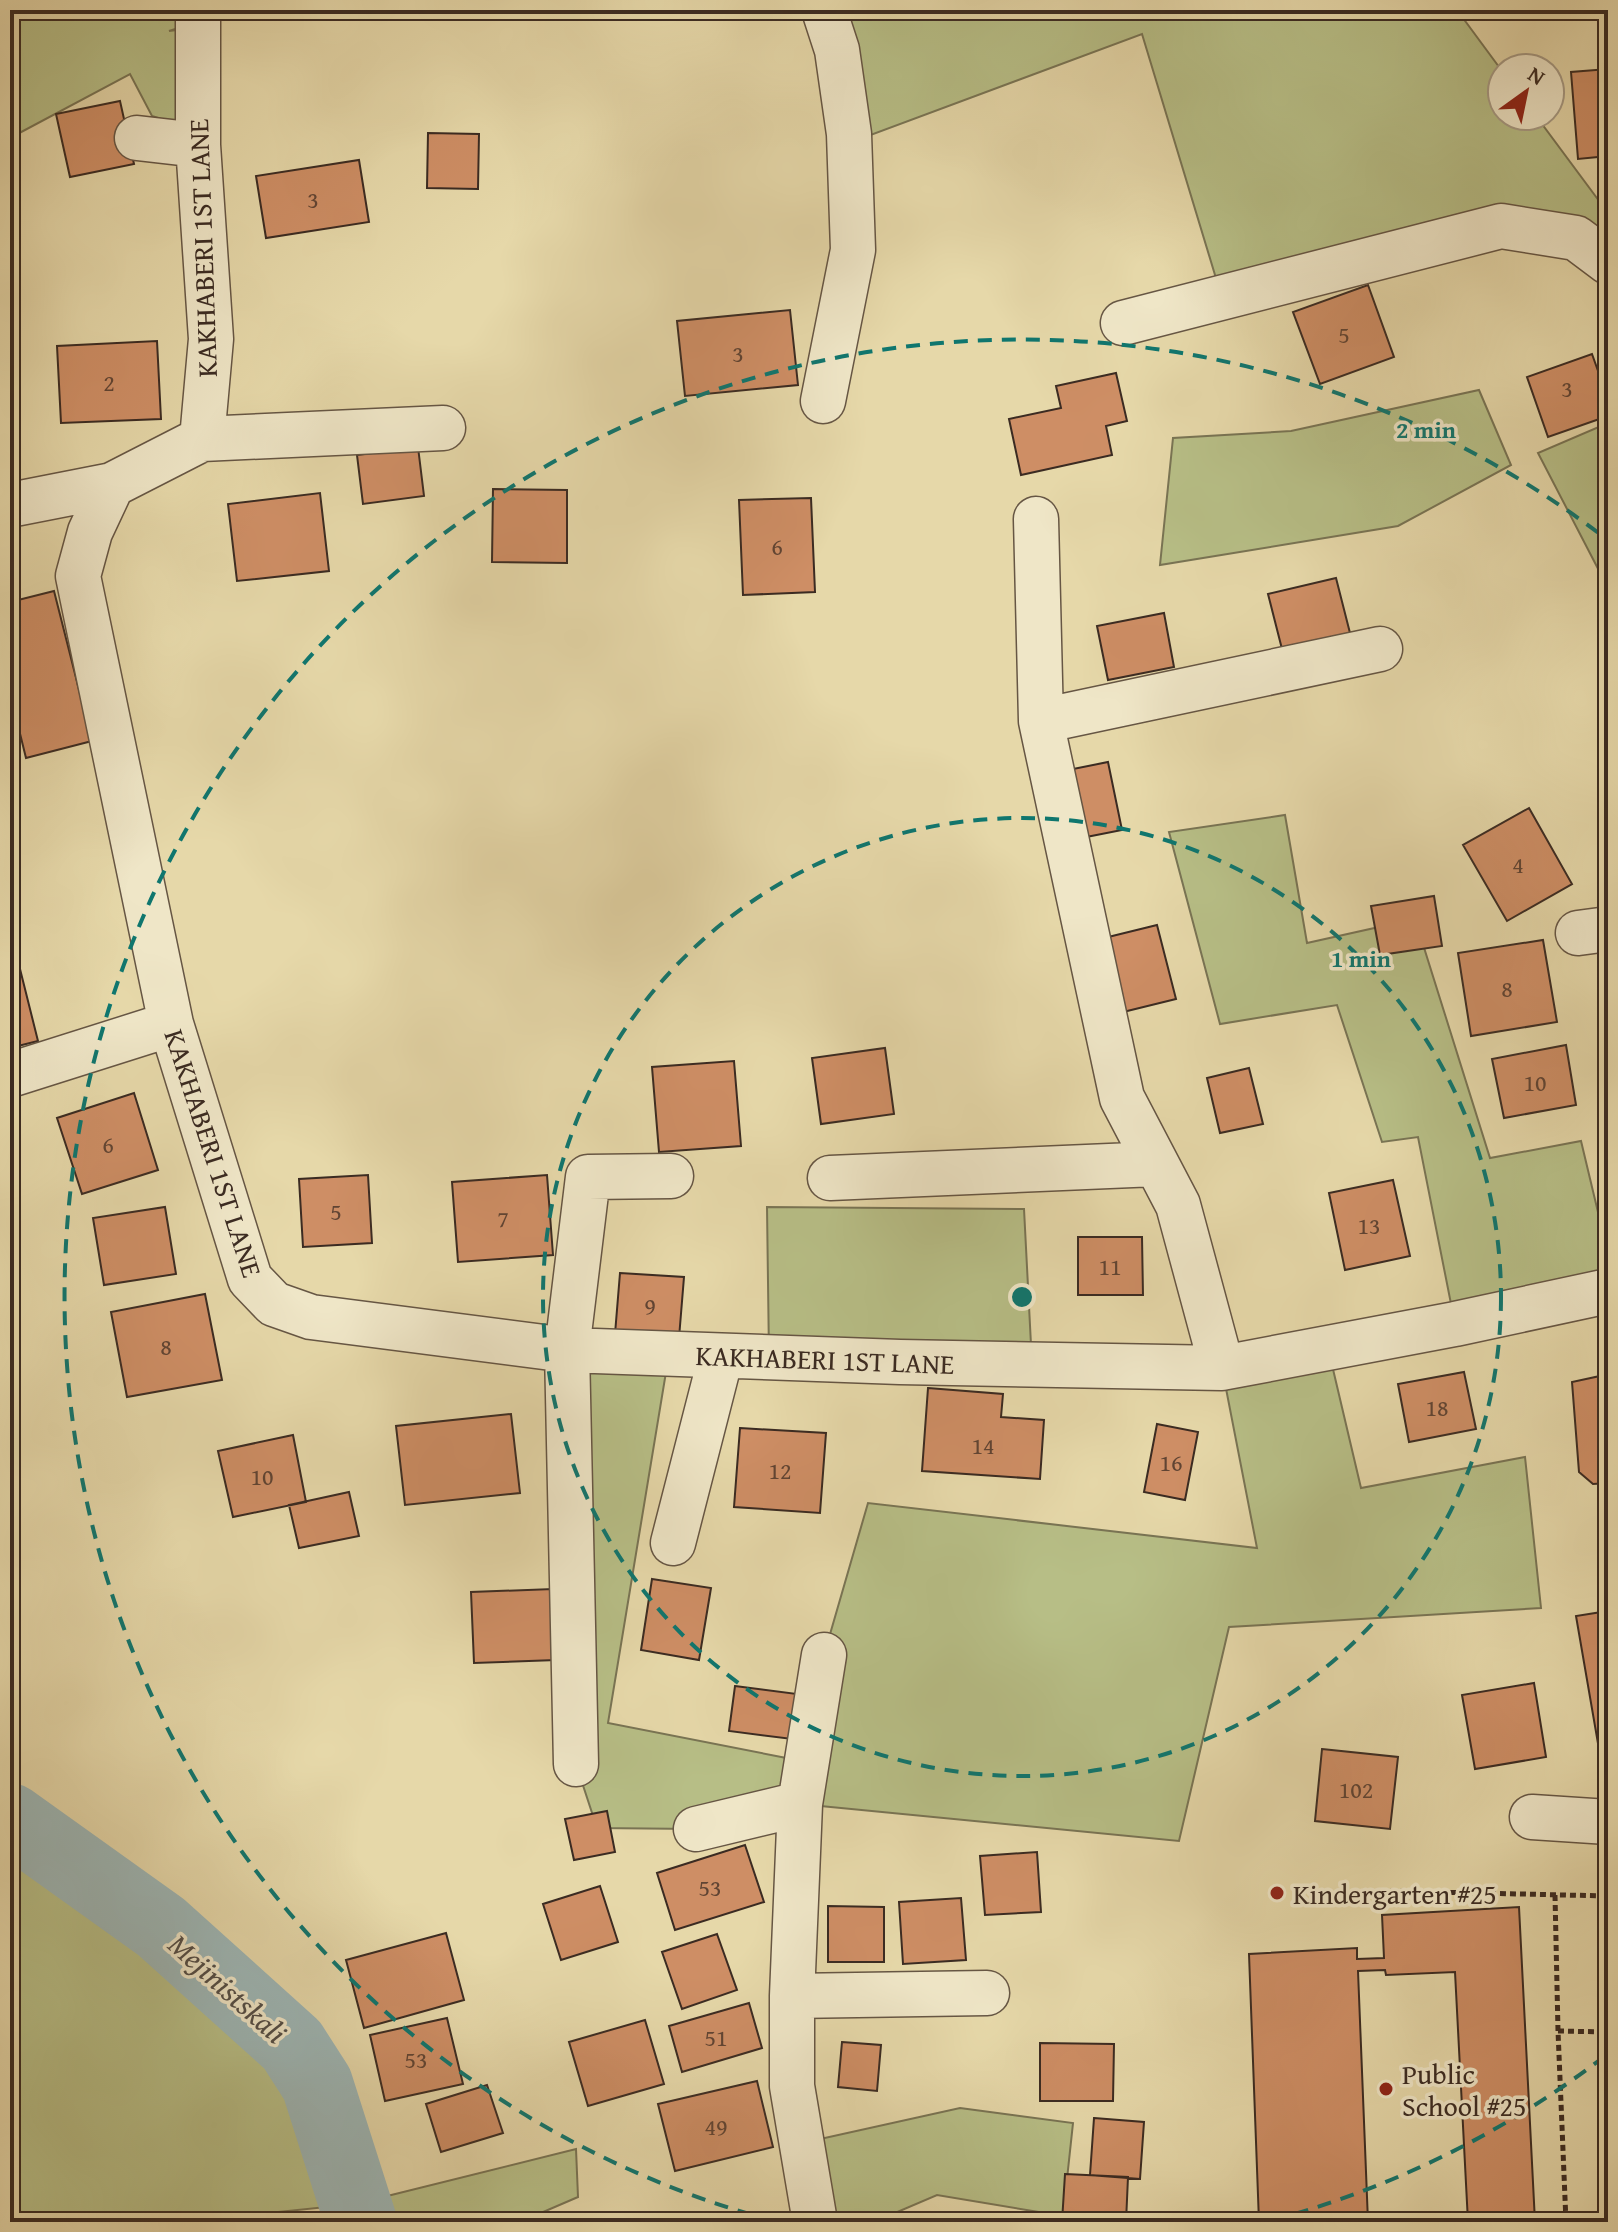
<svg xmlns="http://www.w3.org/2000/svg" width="1618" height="2232" viewBox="0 0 1618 2232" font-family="'Gentium Book Plus',serif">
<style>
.green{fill:#b7be86;stroke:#797454;stroke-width:2}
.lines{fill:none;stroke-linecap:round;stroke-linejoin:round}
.river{stroke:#9db6b5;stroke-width:72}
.building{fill:#ce8e65;stroke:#3b2b22;stroke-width:2}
.minor-casing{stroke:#665644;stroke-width:47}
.path{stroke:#3b2b22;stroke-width:5;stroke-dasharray:6 4;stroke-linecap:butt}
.minor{stroke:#efe6c7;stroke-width:44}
.ring{fill:none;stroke:#0f766e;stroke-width:4;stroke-dasharray:14 10}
.poi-dot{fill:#8f2418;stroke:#efe6c7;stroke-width:3}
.labels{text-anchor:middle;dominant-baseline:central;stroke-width:7;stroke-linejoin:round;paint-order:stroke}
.number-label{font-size:24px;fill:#604433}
.street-label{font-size:28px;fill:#3b2b22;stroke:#efe6c7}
.poi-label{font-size:28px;fill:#3b2b22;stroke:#efe6c7;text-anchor:start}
.water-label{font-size:30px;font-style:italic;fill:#544e47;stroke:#efe6c7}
.centre{fill:#0f766e;stroke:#efe6c7;stroke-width:4}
.ring-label{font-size:24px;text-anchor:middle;font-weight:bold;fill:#0f766e;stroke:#efe6c7;stroke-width:7;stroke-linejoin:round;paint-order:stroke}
</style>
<rect width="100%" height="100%" fill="#e6d8a9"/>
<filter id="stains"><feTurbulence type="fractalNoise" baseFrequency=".0025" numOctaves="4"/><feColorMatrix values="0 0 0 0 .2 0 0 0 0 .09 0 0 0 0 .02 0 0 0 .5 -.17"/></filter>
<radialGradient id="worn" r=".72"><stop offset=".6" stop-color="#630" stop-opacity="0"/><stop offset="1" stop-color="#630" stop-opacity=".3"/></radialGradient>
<path class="green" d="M10,10h174l1,16 -16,5 16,-2 11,101 -44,-14 -22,-42 -120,64z
M835,10h622l45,61v45h34l72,97v49l-107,-36 -279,72 -80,-264 -274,102z
M1479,390l32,75 -113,61 -238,39 13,-127 118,-7z
M1608,423v165l-70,-135z
M1285,815l22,128 108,-24 75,239 91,-17 27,113v37l-153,33 -37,-187 -36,5 -45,-137 -117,19 -51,-192z
M767,1207l257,2 8,155 -263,-7z
M1328,1348l33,140 164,-31 16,151 -312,19 -50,214 -379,-37 -104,25 -99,-1 -21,-64 -9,-414 102,4 -61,369 199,39 17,-107 44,-152 389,45 -35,-180z
M10,1819l151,108 131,118 25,39 38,120 221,-55 2,48 -58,25h-159l-6,-18 -173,18h-172z
M960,2108l113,15 -10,93 -126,-21 -63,27h-59l-13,-79z"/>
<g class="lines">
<path class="river" d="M10,1819l151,108 131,118 25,39 44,138"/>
</g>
<path class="building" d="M1608,69v87l-30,3 -7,-87z
M120,101l14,63 -64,13 -14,-63z
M428,133l51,1 -1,55 -51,-1z
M359,160l10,62 -103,16 -10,-62z
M1368,285l26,72 -74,27 -27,-72z
M790,310l8,75 -113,11 -8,-75z
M157,341l4,78 -100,4 -4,-77z
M1592,354l16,45v17l-60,21 -21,-60z
M1116,373l11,48 -21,5 6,29 -91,20 -12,-56 52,-11 -5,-22z
M418,447l6,49 -61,8 -6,-49z
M493,489l74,1v73l-75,-1z
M320,493l9,78 -92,10 -9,-77z
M811,498l4,94 -72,3 -4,-95z
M1336,578l14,55 -68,16 -14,-55z
M54,591l38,150 -66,17 -16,-65v-91z
M1164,613l10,54 -66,13 -11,-54z
M1108,762l14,68 -51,10 -13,-68z
M1529,808l43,76 -65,37 -44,-76z
M1434,896l8,50 -62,9 -9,-49z
M1157,925l19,74 -61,15 -19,-74z
M1543,940l14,82 -86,14 -13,-83z
M18,961l20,80 -28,7v-85z
M1566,1045l10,60 -72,13 -12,-59z
M885,1048l9,66 -73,10 -9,-66z
M734,1061l7,85 -82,6 -7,-85z
M1249,1068l14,56 -43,9 -13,-55z
M134,1093l24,77 -76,24 -25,-76z
M368,1175l4,68 -69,4 -4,-68z
M547,1175l6,80 -95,7 -6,-80z
M1393,1180l17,76 -65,14 -16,-77z
M165,1207l11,67 -72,11 -11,-67z
M1078,1237h64l1,58h-65z
M620,1273l64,4 -5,61 -64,-4z
M205,1294l17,86 -95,17 -16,-85z
M1464,1372l12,57 -67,13 -11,-58z
M1600,1376l8,30v77l-15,1 -14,-12 -7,-90z
M928,1388l75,6 -2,23 43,3 -4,59 -118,-8z
M511,1414l9,79 -115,12 -9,-79z
M1157,1424l41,8 -13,68 -41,-8z
M740,1428l86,5 -6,80 -86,-6z
M293,1435l13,67 -73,15 -15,-66z
M349,1492l10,44 -60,12 -10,-43z
M652,1579l59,9 -12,72 -58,-10z
M553,1589l3,71 -82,3 -3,-71z
M1608,1611v173h-3l-29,-168z
M1534,1683l12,74 -71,12 -13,-74z
M735,1686l70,9 -5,45 -71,-9z
M1322,1749l76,8 -8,72 -75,-8z
M607,1811l8,41 -41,8 -9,-41z
M745,1845l19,57 -89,28 -18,-57z
M1037,1852l4,60 -56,3 -5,-59z
M600,1886l18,56 -57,18 -18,-56z
M961,1898l5,62 -63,4 -4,-62z
M828,1906l56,1v55h-56z
M1519,1907l16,315h-67l-13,-250 -69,3 -1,-5 -27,1 10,251h-109l-10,-268 108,-6v11l27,-1 -2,-43z
M446,1933l18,67 -100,28 -18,-68z
M717,1934l20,56 -55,19 -20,-57z
M749,2003l13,45 -80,24 -13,-46z
M447,2018l16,66 -78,17 -15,-66z
M645,2020l19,64 -76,22 -19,-64z
M842,2042l39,3 -4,46 -39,-4z
M1040,2043l74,1 -1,57h-73z
M757,2081l16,66 -98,24 -17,-67z
M487,2085l16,48 -62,19 -15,-48z
M1094,2118l50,4 -4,57 -50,-4z
M1065,2174l63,3 -2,45h-64z"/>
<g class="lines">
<g class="minor-casing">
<path id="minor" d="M198,10v135l13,194 -9,100 -90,46 -22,47 -12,44 93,448 79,255 24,25 37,13 256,33 333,12 322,6 233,-44 153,-33
M137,138l61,7
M1123,323l378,-97 75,12 32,24
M823,401l30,-151 -4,-116 -12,-84 -13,-40
M202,439l241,-11
M10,505l102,-20
M1036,519l5,202 81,377 56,107 44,163
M1041,721l339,-72
M1578,933l30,-4
M10,1075l161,-51
M830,1178l326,-14
M673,1543l48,-187
M576,1764l-9,-414 21,-173 83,-1
M1532,1817l76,5
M696,1829l104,-25
M792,1996l195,-3
M815,2222l-23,-136v-90l8,-192 24,-149"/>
</g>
<path class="path" d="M1390,1891l218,5
M1555,1895l3,136 8,191
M1558,2031l50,1"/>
<use href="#minor" class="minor"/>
</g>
<g class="ring">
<circle cx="1022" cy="1297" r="479"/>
<path d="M1605 2056A957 957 0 0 1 1270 2221M774 2221A957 957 0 1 1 1605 538"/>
</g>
<g class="poi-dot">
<circle cx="1277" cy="1893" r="8"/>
<circle cx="1386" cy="2089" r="8"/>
</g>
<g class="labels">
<g class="number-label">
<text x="313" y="199">3</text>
<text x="1344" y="334">5</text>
<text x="738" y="353">3</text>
<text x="109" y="382">2</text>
<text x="1567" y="388">3</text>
<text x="777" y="546">6</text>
<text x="1518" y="864">4</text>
<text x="1507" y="988">8</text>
<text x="1535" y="1082">10</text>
<text x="108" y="1144">6</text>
<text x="336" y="1211">5</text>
<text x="503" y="1218">7</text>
<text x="1369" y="1225">13</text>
<text x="1110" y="1266">11</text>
<text x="650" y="1305">9</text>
<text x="166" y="1346">8</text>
<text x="1437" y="1407">18</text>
<text x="983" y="1445">14</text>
<text x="1171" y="1462">16</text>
<text x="780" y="1470">12</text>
<text x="262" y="1476">10</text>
<text x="1356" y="1789">102</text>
<text x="710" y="1887">53</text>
<text x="716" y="2037">51</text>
<text x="416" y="2059">53</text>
<text x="716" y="2126">49</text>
</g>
<g class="street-label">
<text transform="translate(202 248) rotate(-92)">KAKHABERI 1ST LANE</text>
<text transform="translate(214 1153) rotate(72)">KAKHABERI 1ST LANE</text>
<text transform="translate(825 1359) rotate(2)">KAKHABERI 1ST LANE</text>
</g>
<g class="poi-label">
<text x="1293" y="1893">Kindergarten #25</text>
<text x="1402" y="2073">Public<tspan x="1402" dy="32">School #25</tspan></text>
</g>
<g class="water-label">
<text transform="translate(228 1988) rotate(42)">Mejinistskali</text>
</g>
</g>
<circle cx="1022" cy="1297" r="12" class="centre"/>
<g class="ring-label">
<text x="1426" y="438">2 min</text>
<text x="1361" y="967">1 min</text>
</g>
<rect width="1618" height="2232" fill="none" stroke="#e6d8a9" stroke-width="40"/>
<rect x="12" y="12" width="1594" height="2208" fill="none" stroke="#3b2b22" stroke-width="4"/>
<rect x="20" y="20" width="1578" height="2192" fill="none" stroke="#3b2b22" stroke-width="2"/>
<g transform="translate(1526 92) rotate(33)"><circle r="38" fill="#efe6c7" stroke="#a79b85" stroke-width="2"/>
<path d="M0-6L14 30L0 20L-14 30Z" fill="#8f2418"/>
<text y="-12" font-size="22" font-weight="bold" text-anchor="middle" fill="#3b2b22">N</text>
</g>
<rect width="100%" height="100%" filter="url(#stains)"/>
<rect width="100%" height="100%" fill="url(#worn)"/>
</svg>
